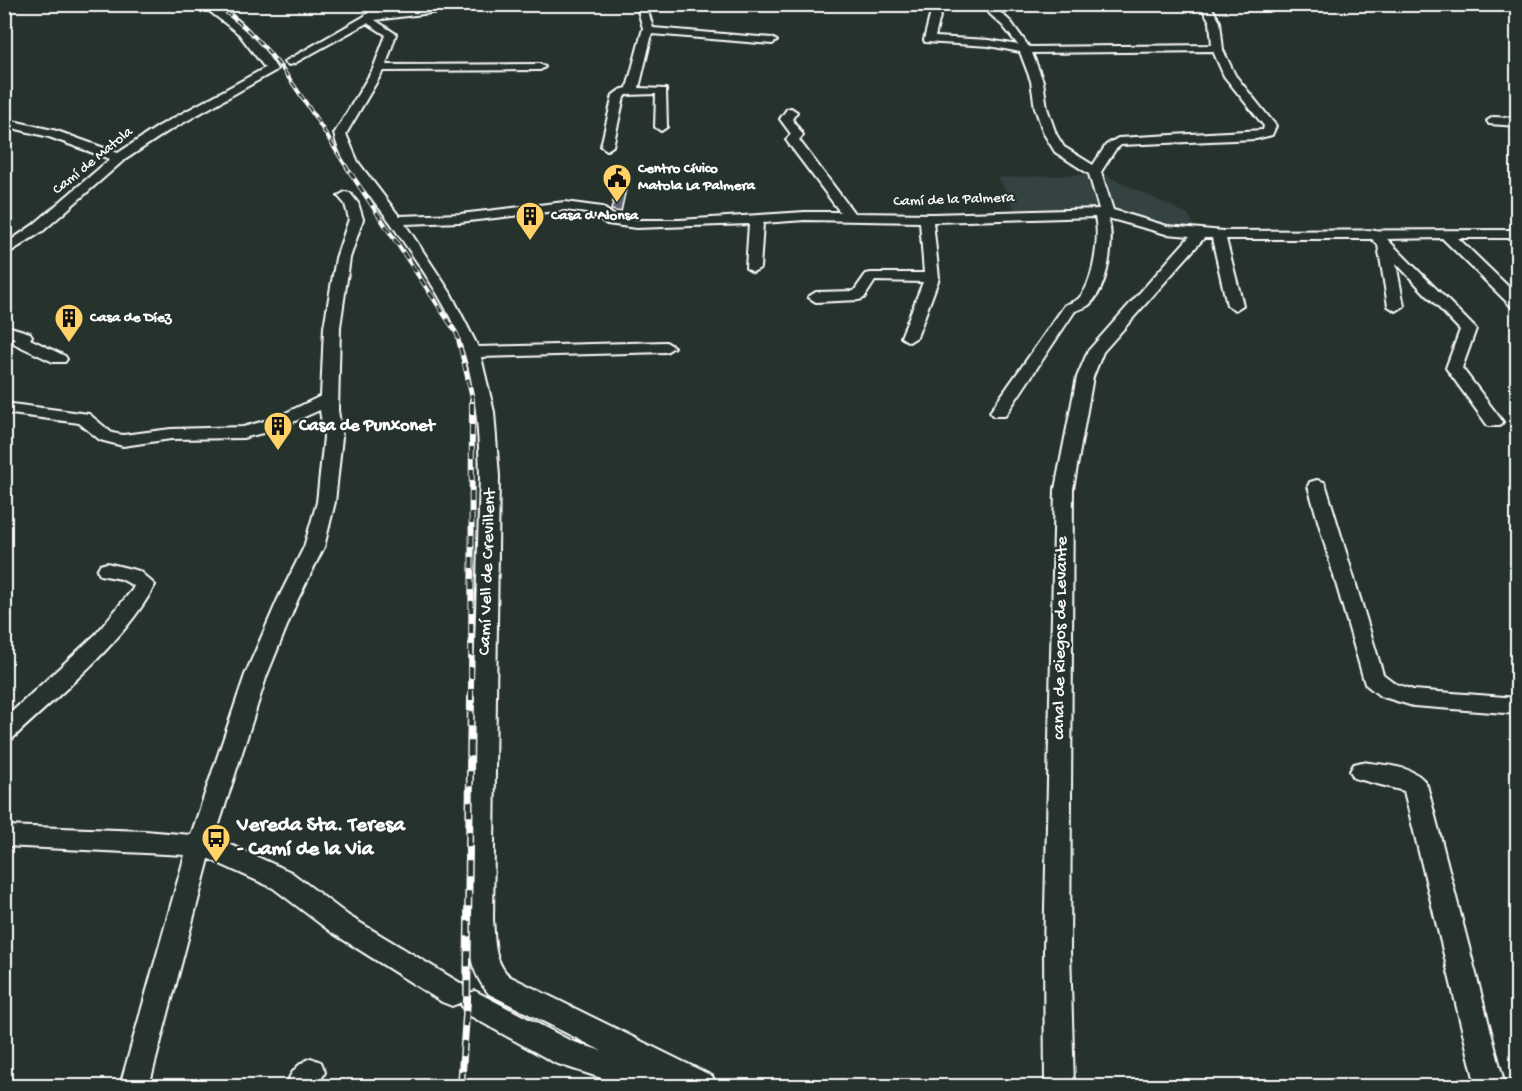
<svg xmlns="http://www.w3.org/2000/svg" width="1522" height="1091" viewBox="0 0 1522 1091" font-family="'Gochi Hand',sans-serif">
<style>
.built{fill:#364242}
.building{fill:#5d6472;stroke:#fff;stroke-width:1.5}
.lines{fill:none;stroke-linecap:round;stroke-linejoin:round}
.minor-casing{stroke:#fff;stroke-width:4}
.minor{fill:#26332d;fill-rule:evenodd}
.rail-far3-casing{stroke:#fff;stroke-width:4}
.rail-far2-casing{stroke:#fff;stroke-width:4.5}
.rail-far1-casing{stroke:#fff;stroke-width:6}
.rail-casing{stroke:#fff;stroke-width:8}
.rail-far3{stroke:#26332d;stroke-width:2;stroke-dasharray:7;stroke-linecap:butt}
.rail-far2{stroke:#26332d;stroke-width:3;stroke-dasharray:8;stroke-linecap:butt}
.rail-far1{stroke:#26332d;stroke-width:4;stroke-dasharray:11;stroke-linecap:butt}
.rail{stroke:#26332d;stroke-width:5;stroke-dasharray:15;stroke-linecap:butt}
.labels{text-anchor:middle;dominant-baseline:central;stroke-width:4.5;stroke-linejoin:round;paint-order:stroke}
.far-street-label{font-size:15px;fill:#fff;stroke:#26332d}
.far-poi-label{font-size:15px;font-weight:bold;fill:#fff;stroke:#26332d;text-anchor:start}
.poi-label{font-size:18px;font-weight:bold;fill:#fff;stroke:#26332d;text-anchor:start}
.street-label{font-size:18px;fill:#fff;stroke:#26332d}
.near-poi-label{font-size:21px;font-weight:bold;fill:#fff;stroke:#26332d;text-anchor:start}
</style>
<rect width="100%" height="100%" fill="#26332d"/>
<filter id="ink" filterUnits="userSpaceOnUse"><feTurbulence type="fractalNoise" baseFrequency=".0167" numOctaves="2"/><feDisplacementMap in="SourceGraphic" scale="12" xChannelSelector="R" yChannelSelector="G"/><feConvolveMatrix kernelMatrix="1 2 1 2 8 2 1 2 1" color-interpolation-filters="sRGB"/></filter>
<g filter="url(#ink)">
<path class="built" d="M1103,174l86,41 6,14 -33,-3 -62,-16 -84,1 -17,-33z"/>
<path class="building" d="M616,189h10l-5,23 -10,-2z"/>
<g class="lines">
<g class="minor-casing">
<path id="minor" d="M200,4c34,0 60,39 77,65l-2,2 -108,61 -44,29 -80,70 -39,25v-11l29,-20 77,-66 -61,-22 -45,-11v-7l53,12 61,22 41,-27 106,-58 -26,-34z
M380,4h12l-10,9 56,-9h46l-5,3 -104,13 21,14 -10,31 154,-1 5,3 -5,3 -157,1 -37,63 12,28 41,54 61,-2 105,-12 37,5 14,10 20,3h43l126,-8h35l-54,-72 5,-6 -11,-15 7,-10 4,-1 6,4 -5,7 11,16 -4,5 55,73 79,1 166,-5 -10,-35 -34,-22 -11,-18 -9,-26 -4,-27 -11,-29 -31,-6 -64,-4 -1,-2 9,-36h10l-8,33 54,3 29,5 -15,-19 -24,-22h12l20,18 18,25 183,-2 -2,-23 -10,-18h10l10,18 3,28 12,25 41,51 -4,9 -16,4 -135,6 -6,5 -14,22 12,38 54,16 57,5 294,-1v8h-60l60,58v13l-5,-1 -71,-70 -55,1 89,90 -14,39 41,54 -3,4h-12l-42,-58 14,-38 -64,-67 8,43 -8,5 -8,-5 -10,-61 -6,-6h-146l17,66 -8,5 -8,-5 -15,-67h-8l-101,114 -10,25 -20,112 -3,461 4,136h-29l-1,-136 11,-461 22,-112 11,-26 102,-115 -24,-2 -58,-16c7,22 0,71 -19,87 -4,3 -9,4 -14,6l-70,105h-12l-3,-4 75,-107c4,-2 9,-3 13,-6 16,-14 22,-63 17,-82l-162,5 6,56 -22,59 -8,5 -8,-5 22,-55 -48,-1 -11,17 -5,2 -43,2 -8,-5 8,-5 38,-1 12,-17 5,-1h53l-4,-51 -115,-2 -42,3 -3,45 -7,4 -7,-4 3,-44 -113,4 -29,-4 -14,-10 -28,-4 -105,12 -55,2 45,68 28,55 188,-5 8,5 -8,5 -185,5 13,55 5,64 -6,443c2,21 0,41 16,57l203,100 5,10h-91l-71,-23 -90,-50 -4,-9 4,-9 10,-4 96,50 31,10 -113,-57c-19,-22 -21,-47 -22,-75l13,-443c-1,-44 -4,-90 -18,-131 -16,-45 -46,-84 -72,-123 -20,-28 -48,-54 -56,-88l39,-65 13,-34 -19,-12 -74,41 -4,1 -5,-3 79,-45zM1213,51l11,25 40,50 -1,4 -145,8 -12,7 -13,20 -29,-18 -8,-13 -9,-26 -4,-27 -11,-28z
M636,4h10l7,24 119,10 5,3 -5,3 -120,-10 -13,54 27,1 1,38 -6,4 -6,-4 1,-33 -29,1 -3,2 -11,49 -6,4 -6,-4 12,-51 7,-5 7,-2 16,-60z
M1493,117l25,1v8l-29,-2 -2,-3z
M345,192l5,1 8,10 5,16 -13,39 -10,69 -2,83 4,27 -7,65 -11,45 -26,52 -31,76 -53,165 19,6 58,26 58,44 113,68 4,9 -4,9 -10,4 -10,-4 -111,-70 -58,-44 -64,-29 -60,227h-29l65,-231 -181,-9v-20l141,5 46,4 54,-160 33,-76 26,-52 13,-45 7,-65 -4,-27 -45,20 -32,8 -72,1 -48,7 -23,-6 -21,-17 -75,-10v-10l85,11 23,19 11,2 48,-6 72,-2 32,-9 46,-22 3,-69 12,-69 13,-39 -4,-15 -7,-8z
M4,325l26,8 2,3 -2,3 35,17 2,3 -2,3h-12l-38,-18 -2,-3 2,-3 -11,-3z
M1317,480l7,2 2,4 57,188 13,10 17,6 105,8v16l-105,-8 -33,-10 -15,-12 -57,-198 2,-4z
M107,563l32,8 16,14c-32,59 -95,108 -143,154l-8,3v-23l92,-85 36,-44 2,-4 -13,-7 -21,-4 -3,-5 3,-5z
M1362,762c20,3 55,3 65,23l78,301h-29l-72,-295 -50,-13 -4,-7 4,-7z
M311,1058l10,4 4,10 -7,14h-32c4,-13 12,-23 25,-28z"/>
</g>
<use href="#minor" class="minor"/>
<g class="rail-far3-casing">
<path id="rail-far3" d="M213,4c62,36 99,111 138,170"/>
</g>
<g class="rail-far2-casing">
<path id="rail-far2" d="M350,172l107,162 16,67"/>
</g>
<g class="rail-far1-casing">
<path id="rail-far1" d="M471,700l1,-300"/>
</g>
<g class="rail-casing">
<path id="rail" d="M461,1086l6,-85 4,-303"/>
</g>
<use href="#rail-far3" class="rail-far3"/>
<use href="#rail-far2" class="rail-far2"/>
<use href="#rail-far1" class="rail-far1"/>
<use href="#rail" class="rail"/>
</g>
</g>
<defs>
<g id="civic-pin" transform="scale(1.5)"><path d="M0 17L-7.5 6A9.5 9.5 0 1 1 7.5 6Z" fill="#ffd166" stroke="#26332d"/><path d="M-.6-6.5H3V-4.5H.6V-3L4-1V1h2V6H-6V1h2V-1L-.6-3ZM-1.2 2.5V6h2.4V2.5Z" fill="#111"/></g>
<g id="building-pin" transform="scale(1.5)"><path d="M0 17L-7.5 6A9.5 9.5 0 1 1 7.5 6Z" fill="#ffd166" stroke="#26332d"/><path d="M-4-6H4V6H1V3H-1V6H-4ZM-2.5-4.3h1.7v1.8h-1.7ZM.8-4.3h1.7v1.8H.8ZM-2.5-1h1.7V.8h-1.7ZM.8-1h1.7V.8H.8Z" fill="#111"/></g>
<g id="bus-pin" transform="scale(1.5)"><path d="M0 17L-7.5 6A9.5 9.5 0 1 1 7.5 6Z" fill="#ffd166" stroke="#26332d"/><path d="M-5-6H5V4H4V6H2V4H-2V6H-4V4H-5ZM-3.5-4V0h7V-4ZM-3.5 1.2v1.5H-2V1.2ZM2 1.2v1.5H3.5V1.2Z" fill="#111"/></g>
</defs>
<g fill-rule="evenodd">
<use href="#civic-pin" x="617" y="178"/>
<use href="#building-pin" x="530" y="216"/>
<use href="#building-pin" x="69" y="318"/>
<use href="#building-pin" x="278" y="426"/>
<use href="#bus-pin" x="216" y="838"/>
</g>
<g class="labels">
<g class="far-street-label">
<text transform="translate(93 161) rotate(-39)">Camí de Matola</text>
<text transform="translate(954 200) rotate(-2)">Camí de la Palmera</text>
</g>
<g class="far-poi-label">
<text x="638" y="169">Centro Cívico<tspan x="638" dy="17">Matola La Palmera</tspan></text>
<text x="551" y="216">Casa d'Alonsa</text>
<text x="90" y="318">Casa de Díez</text>
</g>
<g class="poi-label">
<text x="299" y="426">Casa de Punxonet</text>
</g>
<g class="street-label">
<text transform="translate(488 572) rotate(-88)">Camí Vell de Crevillent</text>
<text transform="translate(1061 638) rotate(-89)">canal de Riegos de Levante</text>
</g>
<g class="near-poi-label">
<text x="237" y="826">Vereda Sta. Teresa<tspan x="237" dy="24">- Camí de la Via</tspan></text>
</g>
</g>
<rect width="1522" height="1091" fill="none" stroke="#26332d" stroke-width="24"/>
<rect x="12" y="12" width="1498" height="1067" fill="none" stroke="#fff" stroke-width="2" filter="url(#ink)"/>
</svg>
